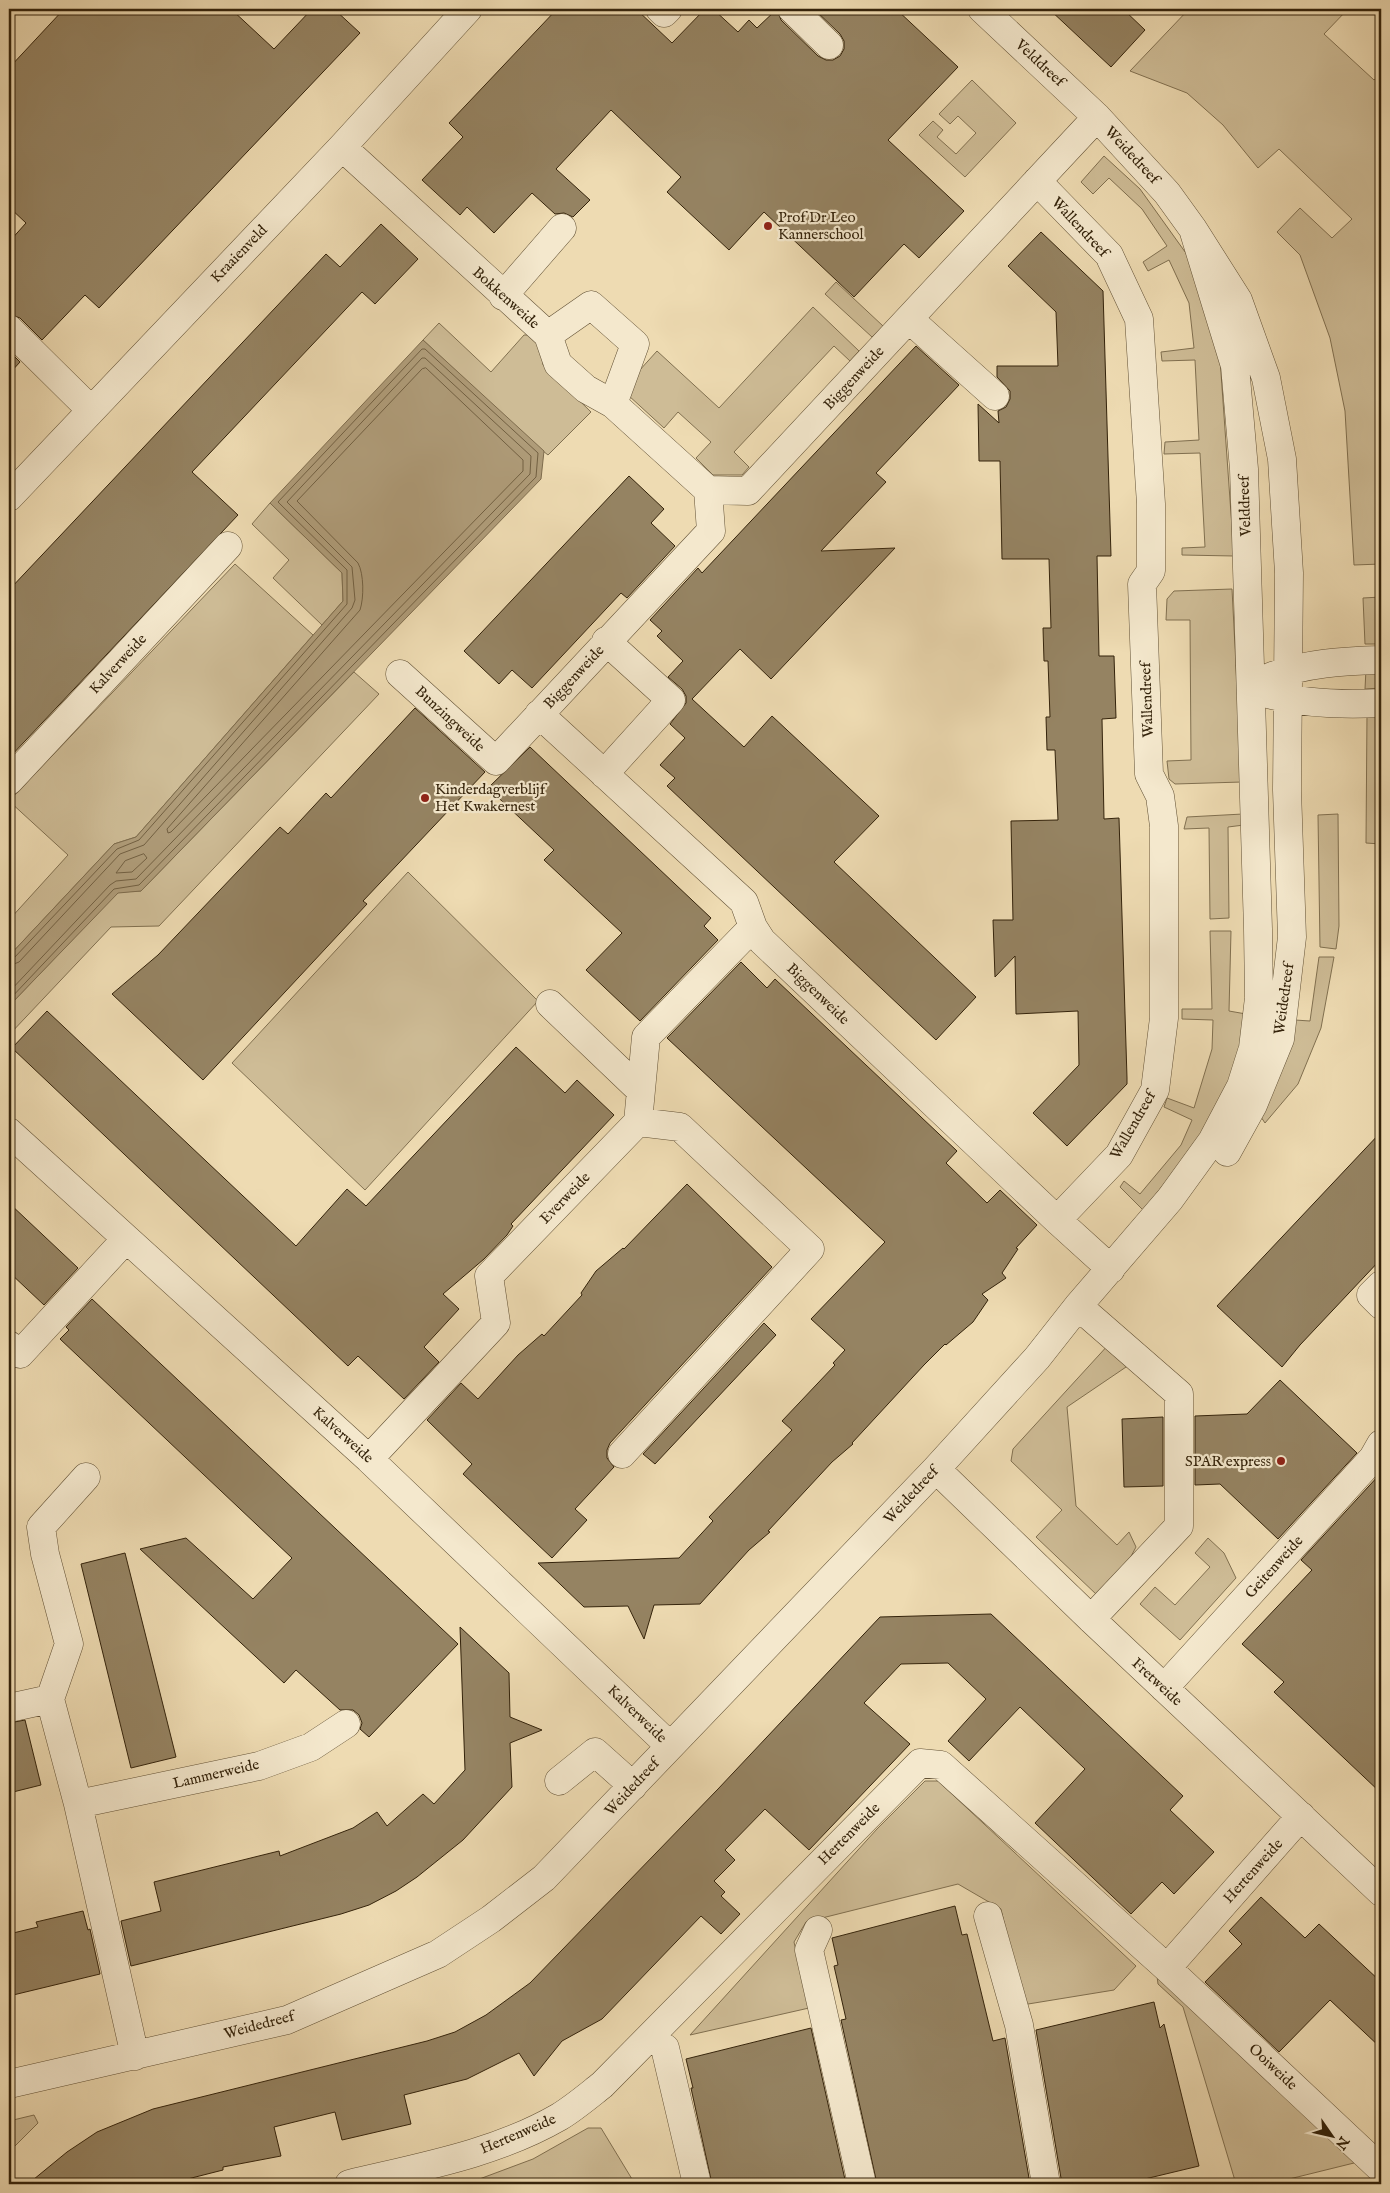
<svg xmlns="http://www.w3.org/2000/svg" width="1390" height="2193" viewBox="0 0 1390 2193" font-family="'IM FELL English',serif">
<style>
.green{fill:#cebc96;stroke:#817050}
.water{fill:#af9c79;stroke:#7e6c4d}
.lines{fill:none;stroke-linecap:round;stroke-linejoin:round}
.shore{stroke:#726042;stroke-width:1}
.building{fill:#958362;stroke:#34230b}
.minor-casing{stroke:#625135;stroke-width:29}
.minor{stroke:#f4e8cd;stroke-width:28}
.poi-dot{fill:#8f2418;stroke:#f4e8cd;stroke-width:2}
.labels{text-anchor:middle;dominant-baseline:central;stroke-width:4.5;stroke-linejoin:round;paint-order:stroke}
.street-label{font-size:15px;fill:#34230b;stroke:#f4e8cd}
.poi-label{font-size:15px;fill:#34230b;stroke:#f4e8cd;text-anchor:start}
</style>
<rect width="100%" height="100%" fill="#eedbb2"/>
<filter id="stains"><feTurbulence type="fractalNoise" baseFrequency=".004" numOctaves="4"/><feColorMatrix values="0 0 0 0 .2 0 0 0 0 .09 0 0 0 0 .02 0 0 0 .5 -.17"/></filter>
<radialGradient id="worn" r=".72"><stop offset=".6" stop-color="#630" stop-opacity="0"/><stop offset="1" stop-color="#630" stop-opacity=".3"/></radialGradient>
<path class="green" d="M1189,9h159l-24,25 50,46 7,-7v491l-27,1 -9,-154 -15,-73 -30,-83 -23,-23 23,-24 32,30 20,-19 -73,-70 -21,19 -35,-43 -36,-32 -57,-22z
M972,80l44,43 -51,54 -46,-42 14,-14 10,9 -6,7 19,17 20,-21 -18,-17 -8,8 -11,-10z
M1104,156l36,33 48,67 32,103 14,197 -52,-1v-7l23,-1 -5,-94 -36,1 1,-12 34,-2 -4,-80 -33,1 -1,-9 33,-4 -5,-45 -20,-43 -21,11 -5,-9 24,-16 -25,-37 -33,-31 -16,16 -12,-12z
M836,282l47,44 -11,11 -47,-43z
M813,307l46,44 -9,10 -16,-15 -100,106 15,15 -7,8h-29l-17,-17 15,-16 -33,-30 -14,16 -36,-33 1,-13 28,-31 62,57z
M439,323l52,49 33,-37h11l7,6 1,24 48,47 -43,43 -15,-12 -110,-103z
M270,503l72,70 1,28 -21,24 -49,-47 16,-18 -37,-36z
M235,564l78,71 -177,202 -22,7 -105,112v-36l59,-65 -59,-54z
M1232,589l10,193 -67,2 -6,-5 -2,-18 24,-1 -1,-140h-24l1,-21 7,-8z
M1381,597v47h-16l-2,-46z
M1381,668v20l-16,1 1,-20z
M354,672l25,22 -220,232 -48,1 -102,108v-29l109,-114 23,-1z
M1367,714h14v130l-15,-1z
M1243,814l1,11 -16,2 1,91 -19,1 -1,-91 -25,1 3,-12z
M1338,814l1,112 -3,23 -16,-2 -2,-132z
M408,872l130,129 -173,189 -133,-127z
M1210,931h21l-2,80 17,3 -10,51 -27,63 -66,82 -23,-23 4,-6 16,13 41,-49 11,-25 -28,-13 3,-9 27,10 18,-59 1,-29 -31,-1v-10h30z
M1319,957h15l-13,71 -23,56 -33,39 -4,-6 34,-97 15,1z
M1110,1343l19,22 -62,42 9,99 41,39 12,-13 7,15 -7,13 -32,35 -61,-58 26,-27 -51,-49 2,-12z
M1208,1538l16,15 12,25 -56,62 -40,-36 15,-17 20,18 35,-38 -15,-14z
M925,1781h13l198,185 -22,24 -92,15 -21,-96 -43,-25 -152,38 -12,20 15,66 -119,27 187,-206z
M1157,1976l31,23 166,164 -85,21h-33l-53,-177 -25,-23z
M34,2115l4,8 -29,29v-31z
M588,2128h13l34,56h-169l67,-25z"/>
<path class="water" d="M423,340l121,111 -3,28 -400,412 -23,2 -109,113v-50l105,-112 22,-7 207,-236 -1,-28 -72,-70z"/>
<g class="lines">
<path class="shore" d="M426,368l97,92v11l-352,361 -3,1 -1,-4 193,-219c4,-12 4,-36 -2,-47l-61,-62 125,-132z
M144,854l3,4 -15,14 -16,1 9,-12z
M9,959l5,-1 103,-109 22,-9 208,-236v-34l-69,-68 144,-153h3l113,104 -2,24 -397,408 -25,4 -105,111
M9,966l10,-4 101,-108 24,-9 208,-237 3,-8 -3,-33 -65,-65 135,-144h3l106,98 -1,18 -394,405 -20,2 -6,4 -101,107"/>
</g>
<path class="building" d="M64,9h167l43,40 38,-40h22l26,24 -261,275 -14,-13 -43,45 -22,-22 -11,-4v-72l17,-19 -17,-16v-139z
M557,9h79l36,34 33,-34h8l25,23 11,-12 8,8 20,-19 4,11 37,36 8,4h7l7,-4 4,-7v-8l-4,-7 -26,-25h82l62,58 -70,73 76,71 -45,47 -15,-14 -50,53 -90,-85 -35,38 -62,-58 14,-15 -70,-67 -55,59 34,31 -17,17 -9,-4 -9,1 -23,-21 -38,40 -27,-26 -7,8 -38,-35 41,-43 -14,-14z
M1049,9h74l22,21 -34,37z
M381,224l37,35 -43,45 -13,-12 -170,180 46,43 -229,243v-168l317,-336 14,13z
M1041,232l62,59 8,265h-14l2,100h15l2,62 -14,1 2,100 15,-1 8,260v6l-60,62 -34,-33 46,-48 -1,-54 -62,3 -1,-58 -20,21 -2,-57h20l-2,-99 47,-1 -3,-70h-8l-1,-33h4l-2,-56h-4l-1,-33h8l-2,-69h-47l-2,-98h-21l-1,-57 21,19 -1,-12 8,-4 4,-8v-8l-13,-14v-11h61l-2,-54 -48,-46z
M916,346l43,39 -83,88 10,9 -65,69 74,-3 -124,131 -31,-30 -48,50 52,48 28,-31 107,100 -45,46 142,135 -40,43 -269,-254 8,-8 -15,-13 25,-27 -15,-14 16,-21v-7l-4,-7 -14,-12 15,-16 -26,-25 5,-5 -12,-11 48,-52 4,5z
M9,351l11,11 -11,12z
M629,476l35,33 -13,14 24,23 -48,52 -6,-5 -89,95 -20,-18 -13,14 -35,-33z
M415,708l70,64 -122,129 4,3 -164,176 -91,-86 46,-39 122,-128 8,7 38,-41 5,5z
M530,747l181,171 -7,8 14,14 -78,81 -54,-51 36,-37 -78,-73 10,-10 -66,-62z
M741,962l26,26 8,-9 182,172 -11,12 41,40 13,-13 37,35 -21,23 2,1 -16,24 4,5 -24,16 6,6 -15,22 -27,23 -1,-1 -21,21 -72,78 1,1 -21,18 -64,69 2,1 -21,18 -49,54 -46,1 -10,34 -16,-33 -44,1 -46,-44 141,-5 34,-37 -4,-4 83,-87 -10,-9 53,-56 -2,-2 12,-13 -34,-31 74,-77 -218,-204z
M47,1011l249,235 51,-57 19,17 150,-159 49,46 12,-13 37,35 -103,109 2,2 -6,9 -23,24 -41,35 16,15 -35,38 15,15 -35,37 -46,-43 -10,10 -336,-318z
M1381,1132v127l-81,86 -18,22 -65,-61z
M687,1184l85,83 -162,176 -3,7v8l7,9 -39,42 12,11 -35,38 -89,-84 9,-10 -45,-44 34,-37 17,16 40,-44 24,-21 2,2 38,-41 -1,-2 15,-22 27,-23 1,1z
M9,1203l69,65 -34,37 -35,-33z
M92,1299l366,345 -89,93 -9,-8 2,-6 -3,-8 -6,-5h-13l-44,-40 -12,13 -144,-134 46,-11 67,61 39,-41 -232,-219 9,-9 -3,-3z
M764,1323l12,12 -121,129 -12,-10z
M1280,1380l77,73 -79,86 -58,-55 -25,1v-69l52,-2z
M1163,1417v69l-39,1 -2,-68z
M1380,1474l1,2v317l-107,-101 10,-10 -42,-38 70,-74 -11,-10z
M125,1553l51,204 -45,11 -50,-204z
M991,1614l192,182 -13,14 44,42 -40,42 -12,-12 -31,32 -96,-91 50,-54 -65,-62 -51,54 -21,-20 38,-42 -38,-36 -47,1 -37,39 46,41 -101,106 -44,-41 -40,41 10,10 -21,21 11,11 -4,4 19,18 -19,20 -20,-18 -99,103 -40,22 -28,35 -15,-23 -52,26 -63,16 7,29 -69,16 -7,-28 -61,15 7,29 -58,11v3l-55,14h-140l39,-32 30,-20 56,-23 274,-68 28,-9 31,-17 44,-32 188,-194 162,-172z
M460,1627l49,46 1,44 32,13 -32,13 2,44 -49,53 -46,37 -21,14 -27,14 -28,9 -210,52 -10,-45 40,-10 -7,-29 125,-31 1,5 73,-28 24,-16 10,14 36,-32 11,10 31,-34z
M25,1720l16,65 -32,8v-70z
M1261,1897l44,41 14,-14 62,58v66l-51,-48 -51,52 -74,-70 37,-38 -13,-13z
M955,1906l7,29 5,-1 26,107 12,-3 24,140 -23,6h-129l-36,-164 5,-1 -12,-53 4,-1 -6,-27z
M83,1911l5,19 2,-1 10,45 -91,22v-62l29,-7 -2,-5z
M1154,2002l6,26 4,-4 35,142 -75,18h-62l-26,-154z
M811,2028l35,156h-134l-21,-96h2l-7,-29z"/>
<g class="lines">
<g class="minor-casing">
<path id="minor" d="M660,9l4,4 4,-4
M792,9l37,36
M982,9l115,108 70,76 26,36 45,71 28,78 16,81 7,114 -2,217 5,147 -12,102 -27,66 -26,47
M342,147l206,188 10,29 28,25 27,15 95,86
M1037,181l72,74 30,64 12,185v67l-9,13 7,190 11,22 4,30v192l-9,72 -36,65 -62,65
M503,296l59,-68
M909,319l86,77
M9,329l82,81
M548,335l43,-30 44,39 -22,60
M708,490l40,1 349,-374
M9,497l333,-350 126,-138
M400,674l96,87 215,-230 -3,-41
M1270,677c35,-14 74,-16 111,-17
M1268,694c37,10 75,11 113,9
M539,714l205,188 9,25 9,14 295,279 54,49
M604,774l67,-74 -65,-59
M9,781l219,-235
M550,1004l90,86
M9,1132l360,327 301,287
M1381,1285l-10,10 10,10
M1078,1306l101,88v132l-88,93
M9,1345l11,9 106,-115
M622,1454l188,-205 -130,-122 -42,-5
M369,1459l127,-136 -7,-47 149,-154 8,-85 107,-110
M936,1469l155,150 290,273
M86,1477l-45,50 4,27 24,90 -19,55 28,105 57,252
M1164,1688l209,-230 8,-14
M9,1708l41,-9
M559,1781l36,-29 38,34
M78,1804l181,-38 52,-19 35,-23
M988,1916l31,109 27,159
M818,1930l-9,20 53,234
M1167,1968l212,199
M665,2048l32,136
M9,2084l278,-64 151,-66 53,-35 53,-41 392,-409 101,-111 41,-52 92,-107 42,-58 29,-55 12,-38 6,-50 -1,-69 -14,-460 -9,-103 -42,-137
M349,2184c71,-17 146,-30 210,-67 15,-9 29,-21 43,-32l318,-322 21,2 226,203 134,-152"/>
</g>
<use href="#minor" class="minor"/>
</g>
<g class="poi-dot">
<circle cx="768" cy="226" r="5"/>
<circle cx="425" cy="798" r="5"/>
<circle cx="1281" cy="1461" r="5"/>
</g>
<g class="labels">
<g class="street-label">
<text transform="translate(1040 63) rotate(43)">Velddreef</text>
<text transform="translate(1132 155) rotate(47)">Weidedreef</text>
<text transform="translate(1080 227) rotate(47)">Wallendreef</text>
<text transform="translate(239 254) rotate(-46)">Kraaienveld</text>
<text transform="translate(506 298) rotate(42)">Bokkenweide</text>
<text transform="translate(854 378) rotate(-47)">Biggenweide</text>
<text transform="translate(1245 506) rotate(-92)">Velddreef</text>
<text transform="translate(118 664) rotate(-47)">Kalverweide</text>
<text transform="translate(574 677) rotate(-47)">Biggenweide</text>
<text transform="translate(1147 700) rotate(-92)">Wallendreef</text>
<text transform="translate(450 719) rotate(43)">Bunzingweide</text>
<text transform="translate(818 994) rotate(44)">Biggenweide</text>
<text transform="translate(1284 999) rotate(-82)">Weidedreef</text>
<text transform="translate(1133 1125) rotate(-60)">Wallendreef</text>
<text transform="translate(565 1198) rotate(-46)">Everweide</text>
<text transform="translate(343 1435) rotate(42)">Kalverweide</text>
<text transform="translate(911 1495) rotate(-47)">Weidedreef</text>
<text transform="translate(1274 1567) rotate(-48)">Geitenweide</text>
<text transform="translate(1157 1682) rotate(43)">Fretweide</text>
<text transform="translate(637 1714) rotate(44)">Kalverweide</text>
<text transform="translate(216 1774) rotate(-13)">Lammerweide</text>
<text transform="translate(632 1787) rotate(-47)">Weidedreef</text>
<text transform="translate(849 1834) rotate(-45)">Hertenweide</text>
<text transform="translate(1253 1871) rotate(-48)">Hertenweide</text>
<text transform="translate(259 2025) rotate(-15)">Weidedreef</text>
<text transform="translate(1273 2067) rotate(43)">Ooiweide</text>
<text transform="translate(518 2134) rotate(-23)">Hertenweide</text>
</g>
<g class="poi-label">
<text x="778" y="217">Prof Dr Leo<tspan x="778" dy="17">Kannerschool</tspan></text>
<text x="435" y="789">Kinderdagverblijf<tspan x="435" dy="17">Het Kwakernest</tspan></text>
<text x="1271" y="1461" text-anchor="end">SPAR express</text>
</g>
</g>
<rect width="1390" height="2193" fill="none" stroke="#eedbb2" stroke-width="30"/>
<rect x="10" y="10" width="1370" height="2173" fill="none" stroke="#34230b" stroke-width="2.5"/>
<rect x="15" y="15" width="1360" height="2163" fill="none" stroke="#34230b"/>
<g transform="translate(1332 2136) rotate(124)" stroke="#f4e8cd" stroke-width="4" paint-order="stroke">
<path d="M0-4L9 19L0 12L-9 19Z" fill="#34230b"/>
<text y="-8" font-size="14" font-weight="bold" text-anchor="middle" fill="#34230b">N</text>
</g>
<rect width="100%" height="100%" filter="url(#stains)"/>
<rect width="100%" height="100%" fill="url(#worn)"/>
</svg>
